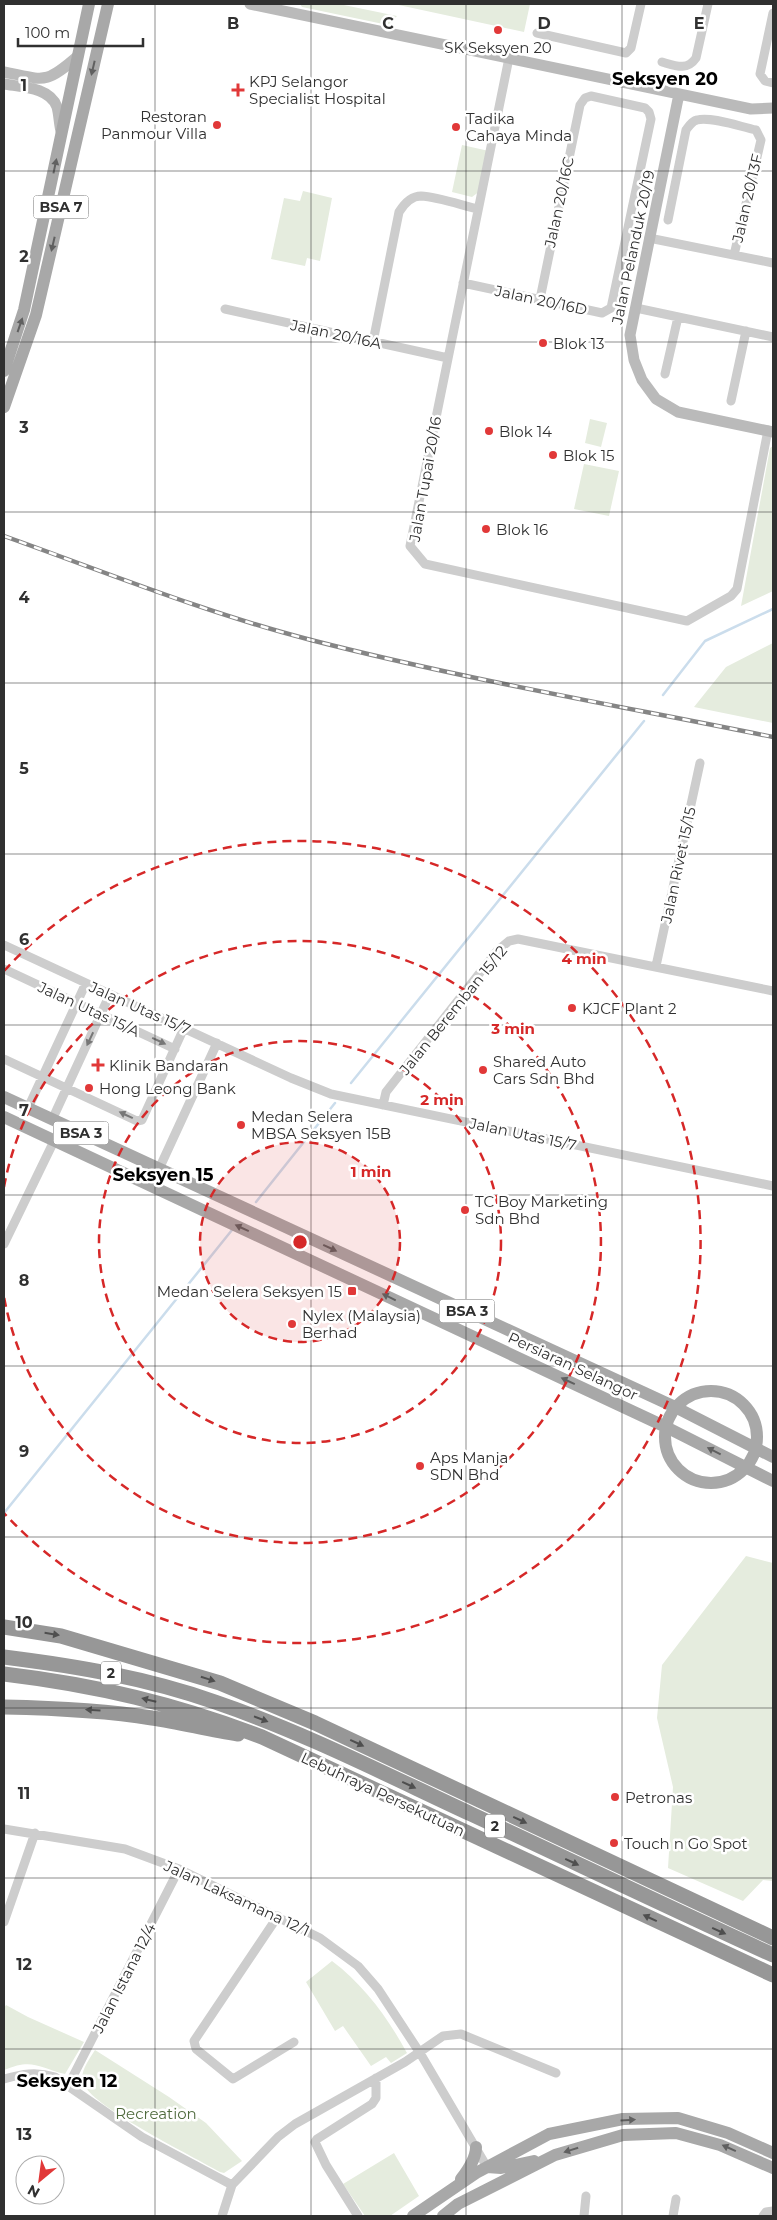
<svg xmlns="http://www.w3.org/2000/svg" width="777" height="2220" viewBox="0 0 777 2220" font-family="Montserrat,sans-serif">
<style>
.green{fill:#e5ecde}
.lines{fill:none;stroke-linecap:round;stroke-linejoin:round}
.stream{stroke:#cbddec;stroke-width:2.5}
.street{stroke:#cdcdcd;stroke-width:9}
.secondary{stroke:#bababa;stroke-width:11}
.primary{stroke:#a8a8a8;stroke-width:12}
.highway{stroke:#979797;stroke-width:15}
.rail-casing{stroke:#858585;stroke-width:4.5}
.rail{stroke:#fff;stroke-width:2.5;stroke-dasharray:8;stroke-linecap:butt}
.oneway{fill:#606060}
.oneway2{fill:#777}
.oneway3{fill:#4f4f4f}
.grid{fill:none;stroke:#303030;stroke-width:1;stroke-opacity:0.55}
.ring{fill:none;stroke:#d62828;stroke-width:2.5;stroke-dasharray:9 6}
.poi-dot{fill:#e13838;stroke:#fff;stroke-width:2}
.labels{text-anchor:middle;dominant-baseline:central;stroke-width:5;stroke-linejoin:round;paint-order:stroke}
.shield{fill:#fff;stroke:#6e6e6e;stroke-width:1}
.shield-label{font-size:14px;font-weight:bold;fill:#303030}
.poi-label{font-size:15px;fill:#303030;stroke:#fff;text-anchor:start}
.street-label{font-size:15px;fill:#303030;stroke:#fff}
.park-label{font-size:15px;fill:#506b3e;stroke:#fff}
.quarter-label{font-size:18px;font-weight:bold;fill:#000;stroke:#fff}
.grid-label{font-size:16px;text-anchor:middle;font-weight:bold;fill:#303030;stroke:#fff;stroke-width:5;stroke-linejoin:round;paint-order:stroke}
.centre{fill:#d62828;stroke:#fff;stroke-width:2.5}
.ring-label{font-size:15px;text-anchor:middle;font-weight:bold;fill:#d62828;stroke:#fff;stroke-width:5;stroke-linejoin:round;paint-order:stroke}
</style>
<rect width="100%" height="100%" fill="#fff"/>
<path class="green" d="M300,4h39l58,12 -9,9 -86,-18z
M394,4h136l-6,28z
M462,145l27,6 -9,40 -8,6 -20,-5z
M303,191l29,7 -12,63 -13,-3 -2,8 -34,-7 13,-61 16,3z
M590,419l17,4 -6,24 -16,-4z
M773,446v145l-32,15 29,-158z
M584,464l35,7 -10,45 -35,-7z
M773,643v80l-79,-16 32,-40z
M746,1556l27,7v318l-10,-1 -20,21 -75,-33 5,-81 -16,-69 5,-53z
M332,1961c32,24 56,57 75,92l-16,10 -5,-6 -15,9 -28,-40 -8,5 -29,-49z
M6,2005l22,12 56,25 -19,32c-27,-7 -33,-16 -61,-4v-62z
M95,2050l74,47 37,26 36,38 -18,12 -4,-1c-26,-15 -125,-64 -136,-87 -6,-12 5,-25 11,-35z
M394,2153l25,43 -29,20h-25l-22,-32z"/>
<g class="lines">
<path class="stream" d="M663,695l42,-54 68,-32
M351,1083l293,-362
M256,1202l79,-99
M4,1513l228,-283"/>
<path class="street" d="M773,13l-13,61 5,7 8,2
M537,33l89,20 5,-5 10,-44
M509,58l-99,488 15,18 262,57 44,-25 6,-7 31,-159
M662,62c14,4 25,9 34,-4l12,-54
M668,220l18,-90c3,-4 6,-9 11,-10 14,-4 44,7 59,10l5,10 -27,115
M649,238l124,25
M463,283l139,30 9,-5 40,-189 -2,-7 -4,-4 -54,-12 -6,2 -5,7 -40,194
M636,308l137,29
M225,309l223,49
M373,342l26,-130c5,-8 12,-16 22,-16 17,1 40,9 57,13
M665,374l13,-57
M731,401l15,-70
M4,945l287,133 40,16 442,92
M656,966l44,-203
M4,969l171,80
M4,1059l133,62 5,-1 42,-92
M383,1105l3,-13 111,-141 12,-10 9,-2 255,52
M28,1108l58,-125
M52,1120l58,-126
M159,1169l58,-126
M4,1244l50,-103
M4,1829l121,20 54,20 141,69 38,28 20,23 42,64 67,114
M278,1916l-84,125 2,8 37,30 61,-37
M4,1922l31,-89
M4,2079c18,-5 32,-8 51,-2l87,60 90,48
M68,2086l111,-217
M222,2216l10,-31 46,-48 17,-13 110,-62 38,-26 18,-2 95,39
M358,2216l-32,-51 -11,-23 2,-3 55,-35 4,-6v-20
M584,2216l2,-20
M673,2216l3,-17
M763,2216l3,-4 7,-1"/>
<path class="secondary" d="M250,4l501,105 22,-1
M4,72c41,8 41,13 74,-16
M4,84c17,3 46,3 53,23 2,7 2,16 4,24
M679,94l-49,241 4,25 8,20 14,19 22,13 95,20"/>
<path class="primary" d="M4,371l20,-61 65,-306
M4,407l32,-92 72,-311
M4,1097l671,310 98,50
M4,1117l662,310 107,54
M665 1437a46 46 0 1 1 92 0a46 46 0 1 1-92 0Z
M487,2167l14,1 33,-7
M461,2179c7,-9 15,-20 15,-32
M413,2216l63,-43 73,-39 74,-15 55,-1 50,15 45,20
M443,2216l15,-12 97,-49 68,-20 53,-2 44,12 53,23"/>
<path class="highway" d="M4,1627l57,9 159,47 95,40 458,215
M4,1657c72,9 143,21 211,45 88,30 172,73 256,112 101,47 201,95 302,141
M4,1674c92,11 172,30 258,63l511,238
M4,1707c50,1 99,3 148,11 29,4 57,12 86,16"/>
<g class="rail-casing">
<path id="rail" d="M4,536c101,36 202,77 307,104 152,39 309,66 462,97"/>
</g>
<use href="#rail" class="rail"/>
</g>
<defs><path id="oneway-solid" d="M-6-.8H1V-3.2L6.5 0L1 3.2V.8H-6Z" transform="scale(1.25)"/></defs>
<g class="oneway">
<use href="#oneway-solid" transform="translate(93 68) rotate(103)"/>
<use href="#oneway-solid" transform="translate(55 166) rotate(-78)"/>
<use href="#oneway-solid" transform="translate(53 244) rotate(103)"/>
<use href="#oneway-solid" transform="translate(20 325) rotate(-71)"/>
<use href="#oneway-solid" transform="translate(242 1228) rotate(-155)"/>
<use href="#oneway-solid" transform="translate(330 1248) rotate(25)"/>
<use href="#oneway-solid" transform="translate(389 1297) rotate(-154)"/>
<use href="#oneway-solid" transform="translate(568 1381) rotate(-155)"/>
<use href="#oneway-solid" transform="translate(714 1451) rotate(-153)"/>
<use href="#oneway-solid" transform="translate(628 2120) rotate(-3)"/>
<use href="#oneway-solid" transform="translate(729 2148) rotate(-156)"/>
<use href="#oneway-solid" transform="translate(571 2150) rotate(163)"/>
</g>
<g class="oneway2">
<use href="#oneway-solid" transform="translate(90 1039) rotate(115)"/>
<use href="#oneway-solid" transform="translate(159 1041) rotate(25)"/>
<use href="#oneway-solid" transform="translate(126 1115) rotate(-155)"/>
</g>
<g class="oneway3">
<use href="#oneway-solid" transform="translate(52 1634) rotate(9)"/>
<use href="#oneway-solid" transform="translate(208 1679) rotate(18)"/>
<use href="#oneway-solid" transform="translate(149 1700) rotate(-166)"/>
<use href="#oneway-solid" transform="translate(93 1710) rotate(-176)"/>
<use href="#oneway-solid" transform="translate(261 1719) rotate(21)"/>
<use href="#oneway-solid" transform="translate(357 1743) rotate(25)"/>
<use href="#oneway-solid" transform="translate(409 1785) rotate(25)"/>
<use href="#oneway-solid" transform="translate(520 1820) rotate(25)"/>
<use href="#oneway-solid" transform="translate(572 1862) rotate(25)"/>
<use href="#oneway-solid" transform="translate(650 1918) rotate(-155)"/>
<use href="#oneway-solid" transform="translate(719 1931) rotate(24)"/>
</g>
<path class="grid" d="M155,4v2212M311,4v2212M466,4v2212M622,4v2212M4,171h769M4,342h769M4,512h769M4,683h769M4,854h769M4,1025h769M4,1195h769M4,1366h769M4,1537h769M4,1708h769M4,1878h769M4,2049h769"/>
<circle cx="300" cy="1242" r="100" fill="#d62828" fill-opacity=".12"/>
<g class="ring">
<circle cx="300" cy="1242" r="100"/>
<circle cx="300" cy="1242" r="201"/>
<path d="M4 1187A301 301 0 1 1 4 1297"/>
<path d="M4 971A401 401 0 1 1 4 1513"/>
</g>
<g class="poi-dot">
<circle cx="498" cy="30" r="5"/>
<path d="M235.5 82.5h5v5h5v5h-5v5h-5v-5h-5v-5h5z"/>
<circle cx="217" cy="125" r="5"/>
<circle cx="456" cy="127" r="5"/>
<circle cx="543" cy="343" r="5"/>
<circle cx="489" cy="431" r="5"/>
<circle cx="553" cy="455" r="5"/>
<circle cx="486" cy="529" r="5"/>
<circle cx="572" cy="1008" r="5"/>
<path d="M95.5 1057.5h5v5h5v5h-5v5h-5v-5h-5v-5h5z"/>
<circle cx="483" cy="1070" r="5"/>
<circle cx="89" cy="1088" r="5"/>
<circle cx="241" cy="1125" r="5"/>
<circle cx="465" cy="1210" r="5"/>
<rect x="347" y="1286" width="10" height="10" rx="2.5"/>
<circle cx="292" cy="1324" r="5"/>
<circle cx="420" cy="1466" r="5"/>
<circle cx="615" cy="1797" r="5"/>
<circle cx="614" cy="1843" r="5"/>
</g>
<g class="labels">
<g class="shield">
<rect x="33.5" y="195.5" width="55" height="23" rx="4"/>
<rect x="53.5" y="1121.5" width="55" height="23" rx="4"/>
<rect x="439.5" y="1299.5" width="55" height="23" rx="4"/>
<rect x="101" y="1661.5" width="20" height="23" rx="4"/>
<rect x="485" y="1814.5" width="20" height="23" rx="4"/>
</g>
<g class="shield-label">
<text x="61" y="207">BSA 7</text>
<text x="81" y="1133">BSA 3</text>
<text x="467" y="1311">BSA 3</text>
<text x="111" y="1673">2</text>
<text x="495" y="1826">2</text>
</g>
<g class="poi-label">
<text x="498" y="47" text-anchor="middle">SK Seksyen 20</text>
<text x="249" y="81">KPJ Selangor<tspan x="249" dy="17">Specialist Hospital</tspan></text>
<text x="207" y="116" text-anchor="end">Restoran<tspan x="207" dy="17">Panmour Villa</tspan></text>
<text x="466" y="118">Tadika<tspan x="466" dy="17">Cahaya Minda</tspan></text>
<text x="553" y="343">Blok 13</text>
<text x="499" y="431">Blok 14</text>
<text x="563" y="455">Blok 15</text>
<text x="496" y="529">Blok 16</text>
<text x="582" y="1008">KJCF Plant 2</text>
<text x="493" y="1061">Shared Auto<tspan x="493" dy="17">Cars Sdn Bhd</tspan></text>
<text x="109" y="1065">Klinik Bandaran</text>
<text x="99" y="1088">Hong Leong Bank</text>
<text x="251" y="1116">Medan Selera<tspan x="251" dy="17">MBSA Seksyen 15B</tspan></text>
<text x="475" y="1201">TC Boy Marketing<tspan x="475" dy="17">Sdn Bhd</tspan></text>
<text x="342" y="1291" text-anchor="end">Medan Selera Seksyen 15</text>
<text x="302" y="1315">Nylex (Malaysia)<tspan x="302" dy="17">Berhad</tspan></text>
<text x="430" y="1457">Aps Manja<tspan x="430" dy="17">SDN Bhd</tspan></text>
<text x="625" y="1797">Petronas</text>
<text x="624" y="1843">Touch n Go Spot</text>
</g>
<g class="street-label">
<text transform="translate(747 198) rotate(-77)">Jalan 20/13F</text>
<text transform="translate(559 202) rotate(-78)">Jalan 20/16C</text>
<text transform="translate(633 247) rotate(-78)">Jalan Pelanduk 20/19</text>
<text transform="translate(541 300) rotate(12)">Jalan 20/16D</text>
<text transform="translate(336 334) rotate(12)">Jalan 20/16A</text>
<text transform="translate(425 479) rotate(-80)">Jalan Tupai 20/16</text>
<text transform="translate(678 865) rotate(-78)">Jalan Rivet 15/15</text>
<text transform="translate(140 1008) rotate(24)">Jalan Utas 15/7</text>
<text transform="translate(89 1009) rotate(25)">Jalan Utas 15/A</text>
<text transform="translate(453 1010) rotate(-51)">Jalan Beremban 15/12</text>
<text transform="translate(523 1134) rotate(12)">Jalan Utas 15/7</text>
<text transform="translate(573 1366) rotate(25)">Persiaran Selangor</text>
<text transform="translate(383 1794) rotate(25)">Lebuhraya Persekutuan</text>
<text transform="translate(237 1898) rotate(25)">Jalan Laksamana 12/1</text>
<text transform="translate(124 1978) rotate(-63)">Jalan Istana 12/4</text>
</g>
<g class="park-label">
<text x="156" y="2113">Recreation</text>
</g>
<g class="quarter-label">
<text x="665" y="79">Seksyen 20</text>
<text x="163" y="1175">Seksyen 15</text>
<text x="67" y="2081">Seksyen 12</text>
</g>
</g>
<g class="grid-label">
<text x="233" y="29">B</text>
<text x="388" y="29">C</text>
<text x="544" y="29">D</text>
<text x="699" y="29">E</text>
<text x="24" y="91">1</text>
<text x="24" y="262">2</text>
<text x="24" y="433">3</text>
<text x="24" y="603">4</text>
<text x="24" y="774">5</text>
<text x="24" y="945">6</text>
<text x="24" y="1116">7</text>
<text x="24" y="1286">8</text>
<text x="24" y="1457">9</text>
<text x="24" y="1628">10</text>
<text x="24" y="1799">11</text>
<text x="24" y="1970">12</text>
<text x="24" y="2140">13</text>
</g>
<circle cx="300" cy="1242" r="8" class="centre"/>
<g class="ring-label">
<text x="584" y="964">4 min</text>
<text x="513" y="1034">3 min</text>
<text x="442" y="1105">2 min</text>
<text x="371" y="1177">1 min</text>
</g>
<rect width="777" height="2220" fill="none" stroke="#303030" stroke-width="10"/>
<g transform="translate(40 2180) rotate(209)"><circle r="24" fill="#ffffff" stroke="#acacac"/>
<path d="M0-4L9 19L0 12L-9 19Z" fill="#e13838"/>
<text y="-8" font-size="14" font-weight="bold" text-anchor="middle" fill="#303030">N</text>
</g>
<path d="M18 38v8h125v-8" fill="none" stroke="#303030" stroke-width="2.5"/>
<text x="25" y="38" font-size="15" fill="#303030" stroke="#ffffff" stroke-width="4" paint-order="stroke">100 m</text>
</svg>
